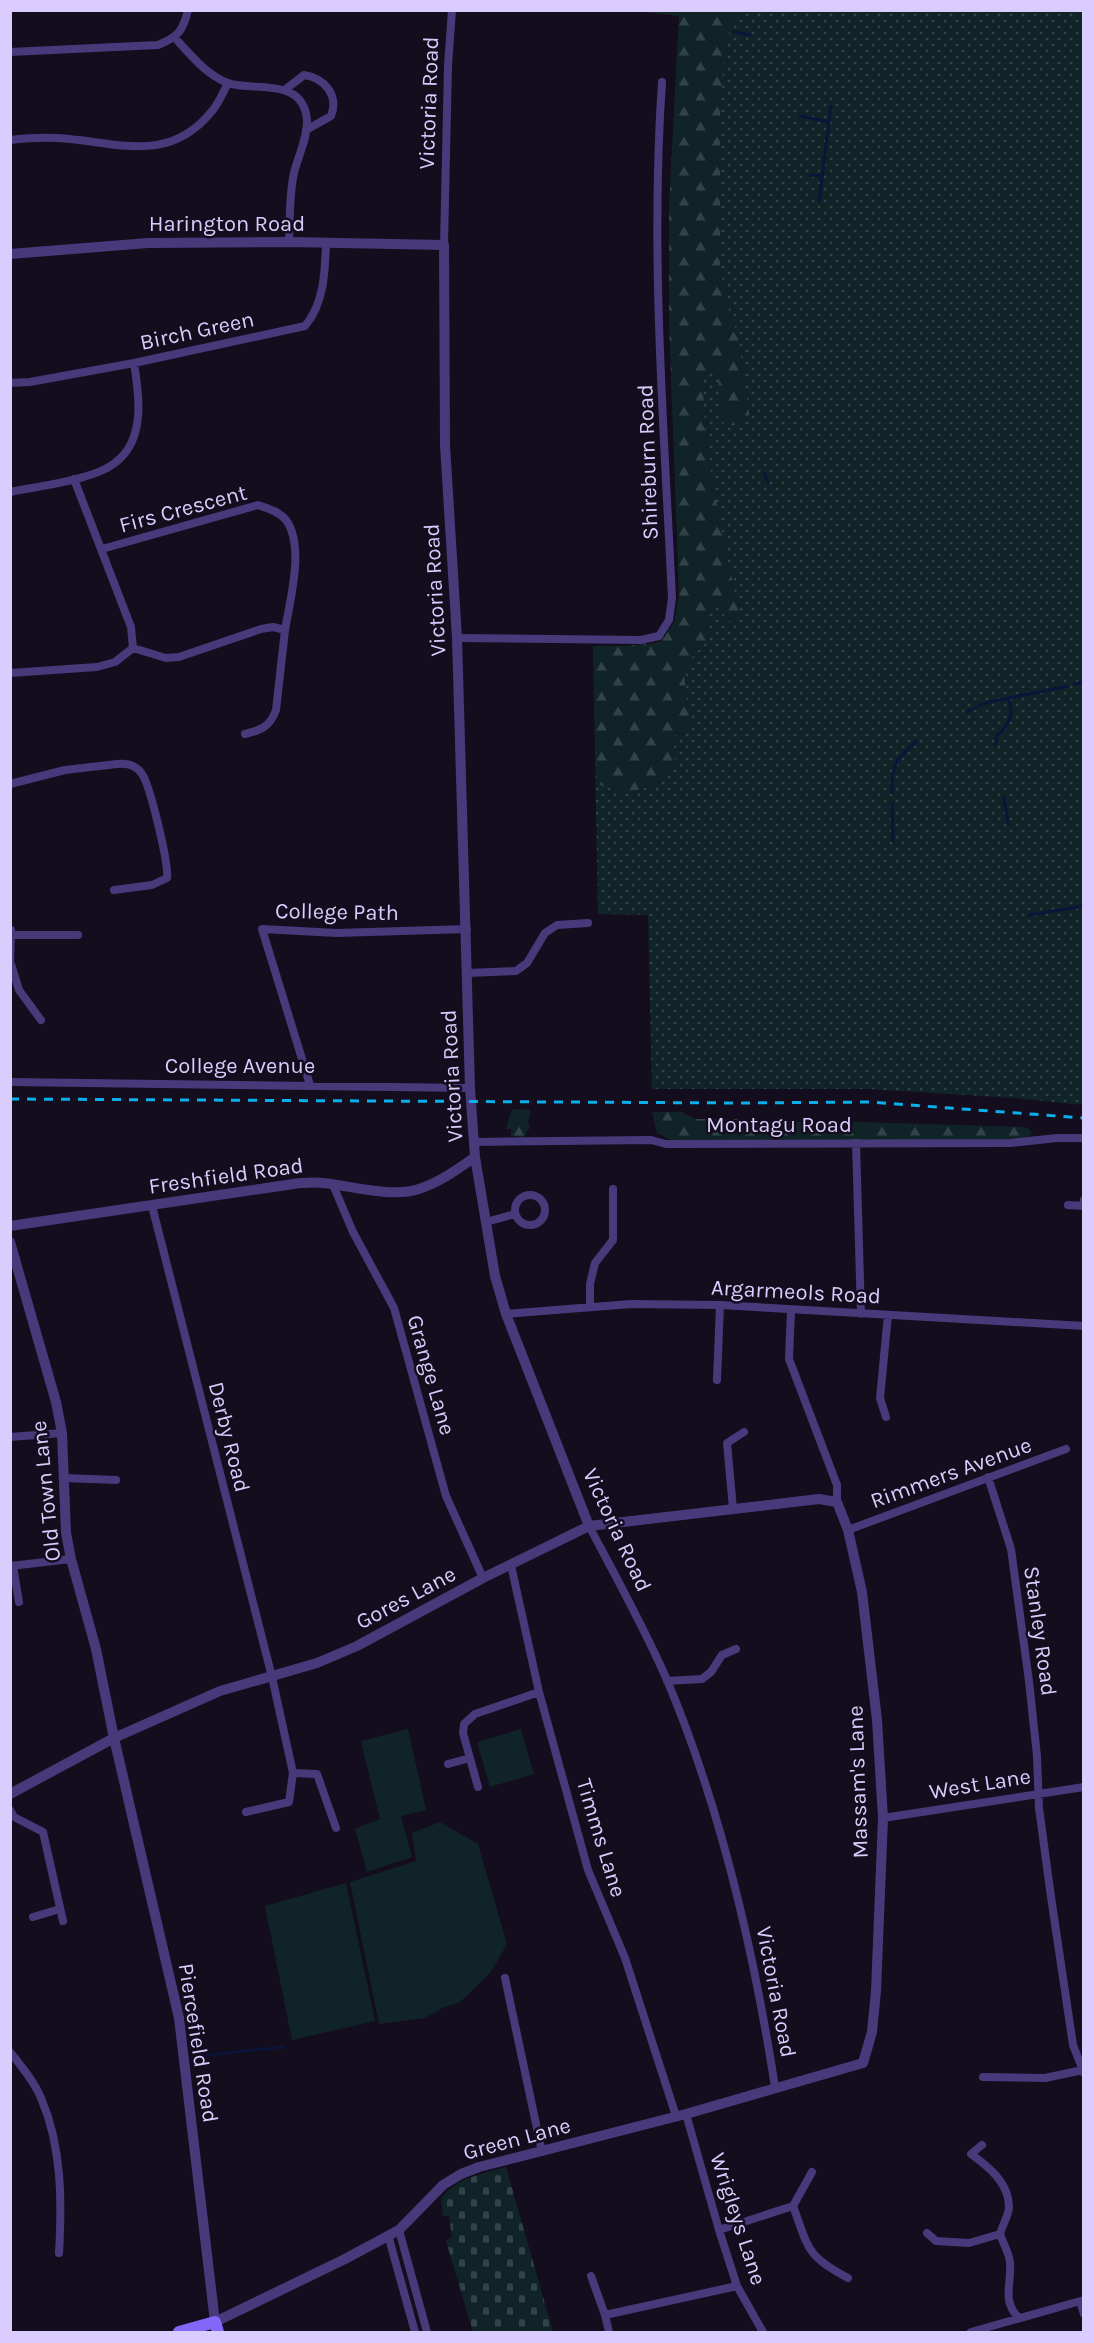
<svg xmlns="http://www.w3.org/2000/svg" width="1094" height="2343" viewBox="0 0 1094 2343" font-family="Karla,sans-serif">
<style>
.grass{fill:url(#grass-dots)}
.forest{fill:url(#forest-firs)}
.cemetery{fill:url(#cemetery-stones)}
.pitch{fill:#102428}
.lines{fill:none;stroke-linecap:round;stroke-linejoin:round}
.stream{stroke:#0b1439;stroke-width:3}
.minor{stroke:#473a7b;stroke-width:8}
.tertiary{stroke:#473a7b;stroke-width:10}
.secondary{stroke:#8367f9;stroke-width:12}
.rail{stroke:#0aafeb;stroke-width:3;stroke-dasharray:9 8;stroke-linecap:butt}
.labels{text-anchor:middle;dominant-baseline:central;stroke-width:5;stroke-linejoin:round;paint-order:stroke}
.street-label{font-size:22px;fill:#daccfd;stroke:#130d1e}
</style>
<defs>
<pattern id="grass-dots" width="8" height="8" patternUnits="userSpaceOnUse" patternTransform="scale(1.5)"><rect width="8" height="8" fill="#102428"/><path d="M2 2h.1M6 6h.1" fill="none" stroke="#324348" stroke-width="1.8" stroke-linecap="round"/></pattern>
<pattern id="forest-firs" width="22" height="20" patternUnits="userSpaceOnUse" patternTransform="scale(1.5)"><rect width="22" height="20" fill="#102428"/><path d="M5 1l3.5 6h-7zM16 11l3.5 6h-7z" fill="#324348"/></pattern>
<pattern id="cemetery-stones" width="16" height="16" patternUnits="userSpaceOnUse" patternTransform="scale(1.5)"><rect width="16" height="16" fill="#102428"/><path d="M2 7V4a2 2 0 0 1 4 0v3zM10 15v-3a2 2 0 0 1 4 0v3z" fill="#324348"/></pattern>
</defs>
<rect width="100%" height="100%" fill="#130d1e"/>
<path class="grass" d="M700,11h383v1094l-70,-7 -143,-9h-218l-4,-174 -50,-1 -5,-266 67,-5 20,-29z"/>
<path class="forest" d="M636,11h103v7l-13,20 -6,66v166l19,72 11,78 -26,8 -7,-58 -14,5c-1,79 21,161 36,239l-12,9 -7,-20 -14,9 3,26 -18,21 -7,15 7,58 -18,4 3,27c-4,5 -9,14 -15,18 -19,12 -45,13 -64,2l-4,-137h50l19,-5 12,-19 5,-27 -10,-274v-115l10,-190z
M512,1109l19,1 -3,13 2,4 -6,10 -13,-1v-7h-5z
M652,1112h30l13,7h47l18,3h97l166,5 5,1 4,5 -7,6 -15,1 -331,4 -22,-11z"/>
<path class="cemetery" d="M506,2167l47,165h-80l-27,-91 6,-4 -3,-21h-6l-2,-17c15,-21 40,-25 65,-32z"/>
<path class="pitch" d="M408,1729l18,81 -25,6 11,41 -45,15 -12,-43 25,-10 -19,-78z
M521,1729l13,45 -44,13 -13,-45z
M440,1822l38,22 29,100 -16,28 -31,30 -18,6 -17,10 -46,6 -29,-142 66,-21 -4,-28z
M346,1883l29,138 -83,19 -27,-134z"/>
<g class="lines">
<path class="stream" d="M734,32l16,3
M800,116l29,6
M810,175l12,1
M819,201l12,-95
M764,473l4,9
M1074,684l10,-2
M967,712l18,-9 83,-17
M996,745v-8c13,-12 19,-22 12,-39
M892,793c-1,-27 4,-35 25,-52
M1004,798l4,26
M892,804l1,37
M1029,915l55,-9
M198,2056l84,-9"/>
<path class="minor" d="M175,38c15,16 31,37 53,45 26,9 75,-7 79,37 1,17 -9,36 -13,53 -5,22 -4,47 -5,69
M10,52l148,-7c20,-8 25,-14 30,-35
M286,89l18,-14c21,3 35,21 27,41l-25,14
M10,140c16,-2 31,-3 47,-2 58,3 111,28 155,-27 7,-8 11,-19 16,-28
M444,245l4,-179 4,-56
M10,383l20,-1 104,-19 171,-37c19,-22 20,-54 21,-82
M74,479l57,148 2,21
M10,492c28,-6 85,-12 106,-30 30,-23 23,-68 18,-99
M102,549l156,-44c9,3 22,7 28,15 19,26 4,80 -1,110l-12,-3 -12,2 -82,28 -13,1 -33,-10
M457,638l184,2 18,-4 10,-16 3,-22c-8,-171 -22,-345 -10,-516
M10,673l87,-6 18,-5 18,-14
M245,734c16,-4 25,-7 31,-24l9,-80
M10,784l55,-14 52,-6c9,-1 19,1 25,10 8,11 27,90 25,104l-15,7 -38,5
M11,935h67
M10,964l1,-34
M11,964l8,26 22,30
M467,973l49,-2 11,-8 18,-30 12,-8 31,-2
M10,1082l460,6
M310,1085l-48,-156 75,4 130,-4
M474,1142l177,-2 15,4 344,-1 47,-5h27
M856,1143l5,171
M333,1185l20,47 41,76 52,188 37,82
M515 1210a15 15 0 1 1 30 0a15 15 0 1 1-30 0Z
M1068,1205l15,1 1,-6
M152,1206l120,471 21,96 -4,29 -43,10
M486,1222l29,-8
M590,1307v-23l5,-21 18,-23v-51
M791,1311l-2,48 48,126v17
M506,1314l125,-10 89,1 364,21
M717,1380l3,-75
M886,1417l-6,-19 8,-83
M10,1437l52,-4
M988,1477l23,72 18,132 8,75 2,52 12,89 22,148 11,28
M64,1478l52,2
M733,1509l-6,-66 17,-11
M589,1526c27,51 55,101 78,154 53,126 87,272 108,407
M848,1530l218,-81
M511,1565l28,127 49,178 37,88 51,158
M10,1566l61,-7
M13,1566l6,36
M667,1681l35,-2 9,-7 11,-17 14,-6
M448,1764l22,-6
M293,1773l24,1 19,54
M478,1787l-15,-54 1,-9 11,-10 64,-22
M10,1810l4,7 29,15 20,89
M883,1818l201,-31
M33,1917l27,-8
M505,1978l37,174
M10,2052c11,14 24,29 31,46 21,49 21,103 18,155
M983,2077l62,1 38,-8
M686,2114l33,116 18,56 26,46
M793,2206c16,43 13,50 55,72
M399,2230l28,102
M719,2230l74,-24 19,-34
M927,2233l9,8 33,2 31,-9c2,-8 9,-19 9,-27 0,-24 -20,-40 -38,-53l11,-9
M1000,2234c3,9 9,19 10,28 2,22 -9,39 9,56
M388,2235l27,97
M591,2276l14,39
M1080,2301l4,13
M609,2332l-4,-17 132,-29
M971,2332l113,-32"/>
<path class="tertiary" d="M10,254l138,-11 141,-1 155,3 1,200 12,193 13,450 5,69 20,119 11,38 83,212
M10,1226l290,-43c8,0 16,-1 23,0 29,3 69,15 96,6 21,-7 39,-20 56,-32
M10,1242l46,160 6,31 4,100 5,26 25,90 18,89 65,280 36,304 130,-63 54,-29 44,-45 18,-11 18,-7 207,-53 177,-51 9,-31 4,-41 7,-173 -6,-98 -15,-128 -14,-62 -11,-28 -18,-3 -230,27 -106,52 -126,68 -40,17 -97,28 -106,47 -104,56"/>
<path class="secondary" d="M179,2332l36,-10 3,10"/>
<path class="rail" d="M10,1099l731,4 128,-1 215,16"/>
</g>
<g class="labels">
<g class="street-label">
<text transform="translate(429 103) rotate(-88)">Victoria Road</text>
<text x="227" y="224">Harington Road</text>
<text transform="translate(197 331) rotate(-12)">Birch Green</text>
<text transform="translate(648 462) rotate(-92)">Shireburn Road</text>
<text transform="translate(183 509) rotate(-15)">Firs Crescent</text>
<text transform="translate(435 590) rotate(-93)">Victoria Road</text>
<text transform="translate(337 912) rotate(1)">College Path</text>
<text x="240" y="1066">College Avenue</text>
<text transform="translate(452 1076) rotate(-93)">Victoria Road</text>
<text x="779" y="1125">Montagu Road</text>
<text transform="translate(226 1176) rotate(-8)">Freshfield Road</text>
<text transform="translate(796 1292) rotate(3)">Argarmeols Road</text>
<text transform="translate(431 1375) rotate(74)">Grange Lane</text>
<text transform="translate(229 1437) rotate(76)">Derby Road</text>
<text transform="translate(951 1473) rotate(-20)">Rimmers Avenue</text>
<text transform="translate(46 1491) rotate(-96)">Old Town Lane</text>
<text transform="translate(617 1530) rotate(65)">Victoria Road</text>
<text transform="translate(406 1598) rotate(-28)">Gores Lane</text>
<text transform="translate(1040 1631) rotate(82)">Stanley Road</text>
<text transform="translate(858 1782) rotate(-92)">Massam's Lane</text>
<text transform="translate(980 1784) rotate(-9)">West Lane</text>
<text transform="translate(601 1838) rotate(73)">Timms Lane</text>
<text transform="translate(776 1992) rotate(79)">Victoria Road</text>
<text transform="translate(198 2043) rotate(81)">Piercefield Road</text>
<text transform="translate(517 2139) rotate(-15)">Green Lane</text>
<text transform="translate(738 2219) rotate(72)">Wrigleys Lane</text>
</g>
</g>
<rect width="1094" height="2343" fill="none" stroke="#daccfd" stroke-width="24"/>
</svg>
